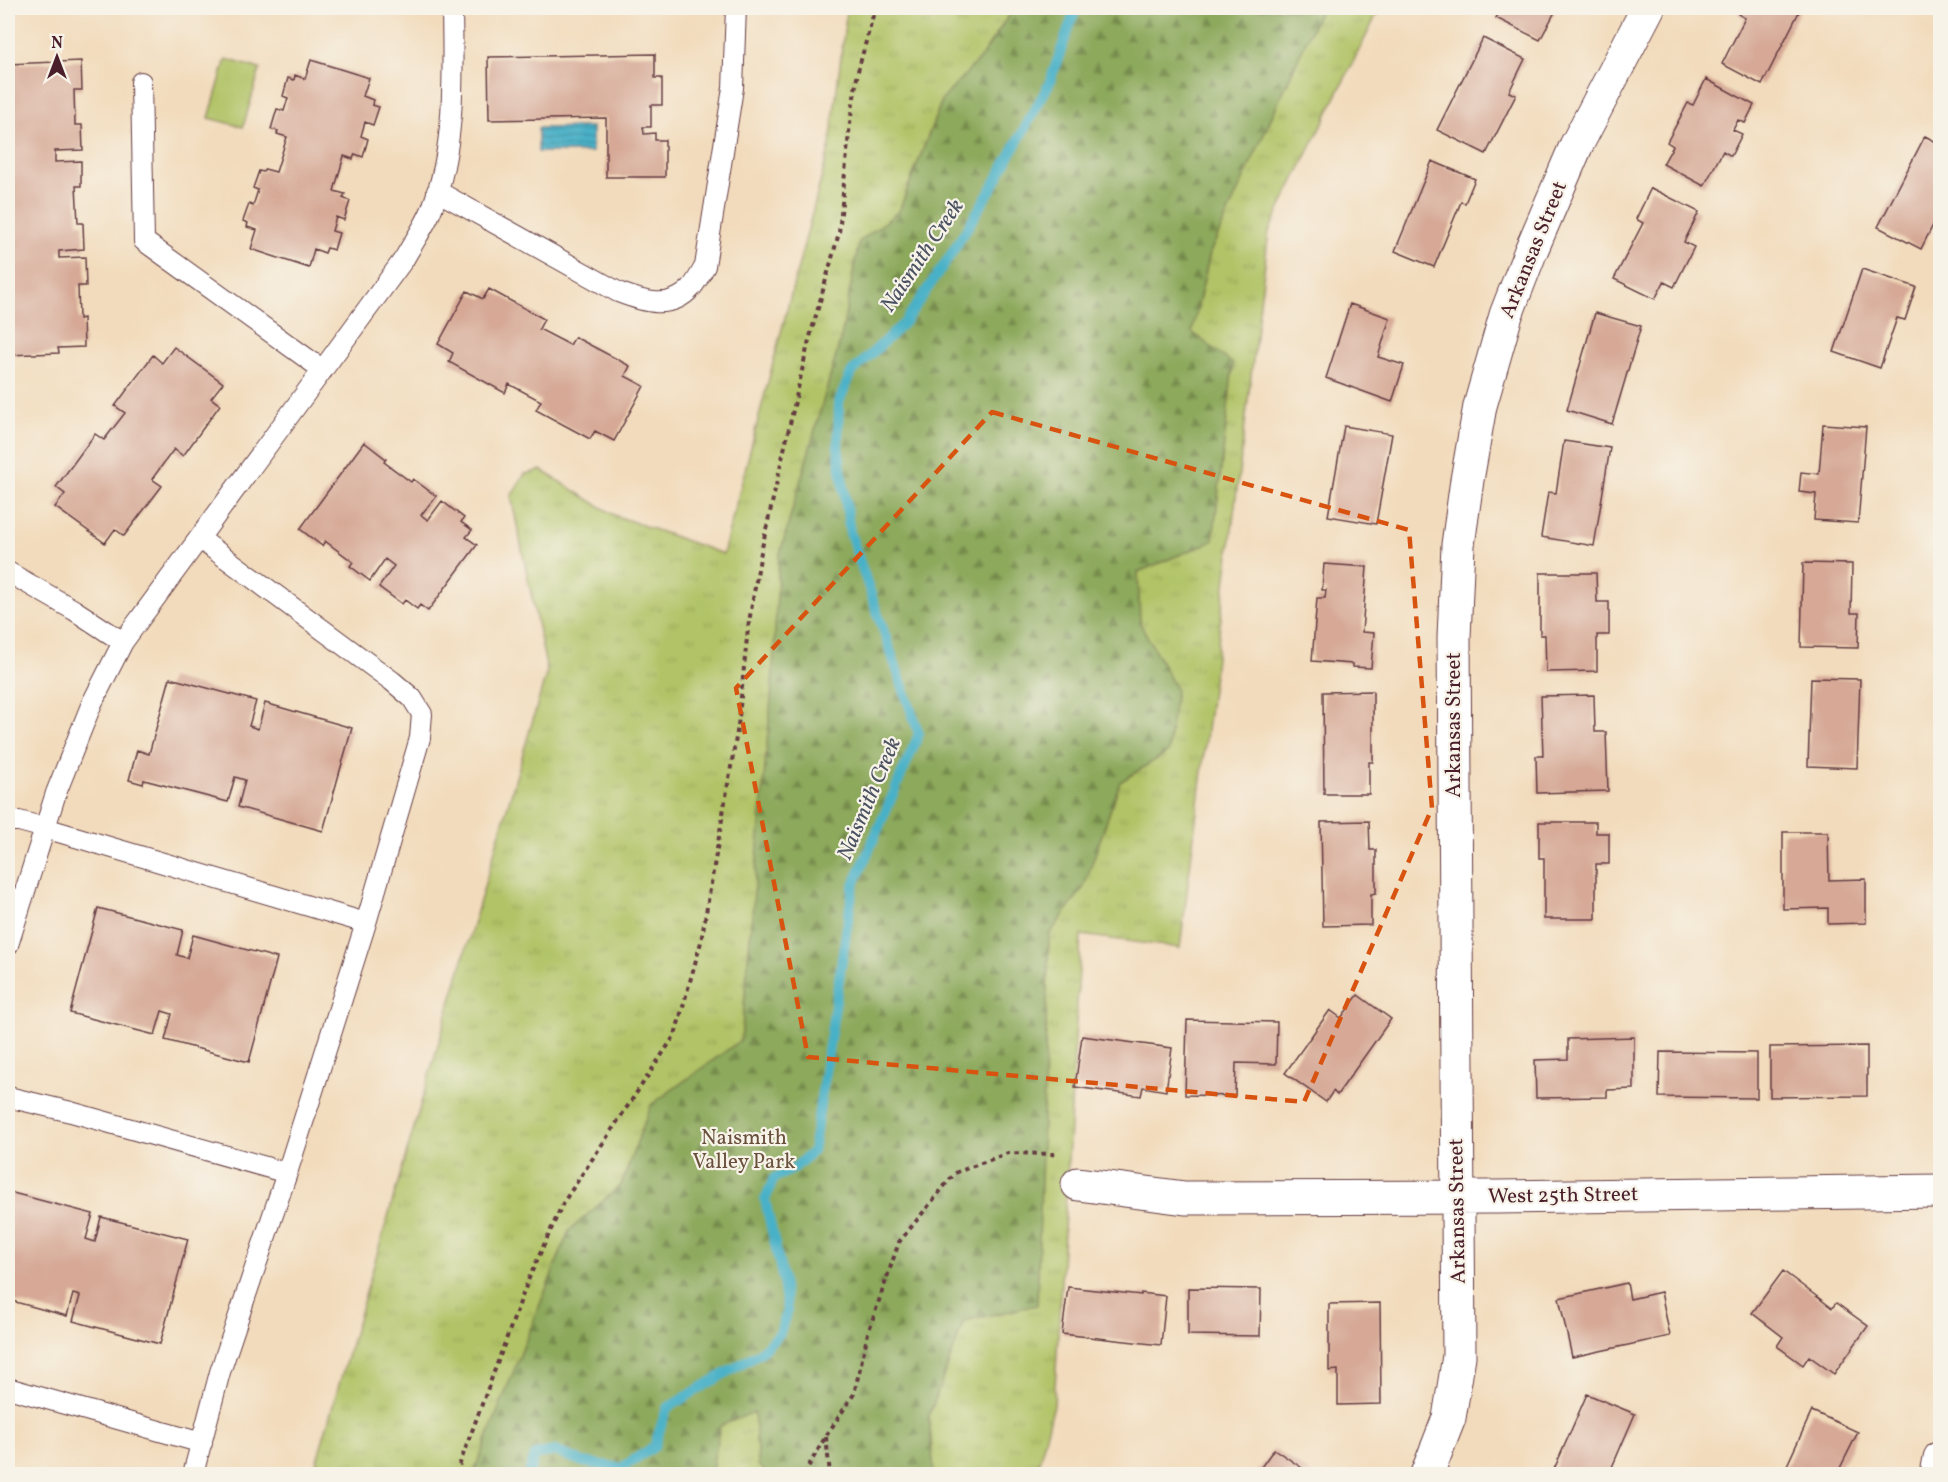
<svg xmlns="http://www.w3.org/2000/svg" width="1948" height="1482" viewBox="0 0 1948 1482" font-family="Vollkorn,serif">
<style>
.grass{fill:url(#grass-tufts);stroke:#7e7148;stroke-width:1.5}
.forest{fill:url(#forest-firs);stroke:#6b6443;stroke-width:1.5}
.garden{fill:#b1c366;stroke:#7e7148;stroke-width:1.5}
.water{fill:url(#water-rules);stroke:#4a6879;stroke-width:1.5}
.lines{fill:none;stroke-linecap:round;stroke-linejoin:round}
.stream{stroke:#49b1c7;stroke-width:10}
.building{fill:#d6a895}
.lane-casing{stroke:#633b41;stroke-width:22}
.street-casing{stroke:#633b41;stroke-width:35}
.path{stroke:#633b41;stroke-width:4;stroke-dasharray:4.5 4.5;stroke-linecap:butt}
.lane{stroke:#fff;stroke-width:20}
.street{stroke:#fff;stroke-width:33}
.marked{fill:none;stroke:#d8530f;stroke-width:4.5;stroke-dasharray:12 8;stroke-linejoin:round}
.labels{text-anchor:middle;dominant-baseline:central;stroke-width:4.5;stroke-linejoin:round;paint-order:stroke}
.street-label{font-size:21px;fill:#4a1f2b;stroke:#f7f3e8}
.park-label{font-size:21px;fill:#69503d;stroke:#f7f3e8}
.water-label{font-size:22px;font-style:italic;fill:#4a5262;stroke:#f7f3e8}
</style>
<defs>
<pattern id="grass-tufts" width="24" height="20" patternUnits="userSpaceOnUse" patternTransform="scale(1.5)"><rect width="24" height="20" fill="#b1c366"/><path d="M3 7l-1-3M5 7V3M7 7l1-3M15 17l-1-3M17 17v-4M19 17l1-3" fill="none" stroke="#9aa759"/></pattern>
<pattern id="forest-firs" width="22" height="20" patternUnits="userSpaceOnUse" patternTransform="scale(1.5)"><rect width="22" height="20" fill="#8ca95b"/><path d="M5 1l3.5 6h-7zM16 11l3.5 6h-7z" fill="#74894b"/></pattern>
<pattern id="water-rules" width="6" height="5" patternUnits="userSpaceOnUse" patternTransform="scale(1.5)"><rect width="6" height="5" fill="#49b1c7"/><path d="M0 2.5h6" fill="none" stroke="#3f8fa2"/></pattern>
</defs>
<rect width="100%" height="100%" fill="#f7f3e8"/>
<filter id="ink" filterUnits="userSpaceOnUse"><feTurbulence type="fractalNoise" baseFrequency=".0167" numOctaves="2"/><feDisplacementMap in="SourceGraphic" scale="12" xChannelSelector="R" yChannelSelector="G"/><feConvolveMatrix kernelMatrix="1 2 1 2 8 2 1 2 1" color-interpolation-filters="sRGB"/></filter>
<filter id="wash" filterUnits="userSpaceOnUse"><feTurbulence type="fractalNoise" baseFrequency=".008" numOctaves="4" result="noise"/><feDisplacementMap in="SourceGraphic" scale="24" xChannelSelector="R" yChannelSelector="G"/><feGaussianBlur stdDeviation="1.35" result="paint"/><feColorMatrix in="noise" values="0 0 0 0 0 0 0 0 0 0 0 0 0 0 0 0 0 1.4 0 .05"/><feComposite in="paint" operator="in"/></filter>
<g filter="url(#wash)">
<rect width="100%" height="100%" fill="#f2dbbc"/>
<path class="grass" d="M847,8h533l-111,223 -89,717 -99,-13 -27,470 -18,69h-723l234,-803 -36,-175 14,-22 16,-4 73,45 109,39 107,-409z"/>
<path class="forest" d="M1014,8h307l-111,245 -18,79 41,32 -20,177 -75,31 2,51 36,66 -8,63 -48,30 -36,105 -35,48 -12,370 -73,16 -35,95 5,58h-167l-9,-9 -4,-53 -34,14 -9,48h-238l96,-243 52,-46 30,-80 90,-65 31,-353 7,-130 62,-219 18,-96 40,-31 43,-111 39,-43z"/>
<path class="garden" d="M226,59l34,10 -17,58 -34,-9z"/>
<path class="water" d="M592,127v25h-54v-24z"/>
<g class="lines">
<path class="stream" d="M529,1474l6,-19 20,-4 28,11 38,6 33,-21 13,-39 94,-56 19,-19 7,-22 -4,-31 -18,-80 9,-22 19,-9 20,-18 40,-264 66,-153 -69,-201 -12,-86 1,-45 12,-29 53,-50 44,-64 45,-73 56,-102 27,-76"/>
</g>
<g id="blocks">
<path class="building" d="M1502,8h55l-17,32 -44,-22z
M1741,8h60l-39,77 -40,-21 23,-46 -7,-4z
M1483,38l42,21 -16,33 7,3 -30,59 -49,-24z
M655,54v24h7v27h-11v22h-8l1,7 11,-1v7h10v37h-59v-59l-117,2 -1,-63z
M311,60l58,18 -6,18 10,4 -1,5 7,2 -6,18 -8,-3 -4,14 7,3 -5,18 -8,-3 -2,5 -9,-3 -10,35 11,3 -2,4 7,3 -6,19 -8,-3 -4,14 7,2 -5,17 -7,-2 -2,5 -11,-4 -5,19 -58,-19 6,-19 -10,-3 1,-4 -5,-2 6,-17 4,2 5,-16 -5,-2 6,-17 4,1 2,-3 11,3 11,-35 -10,-3 1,-3 -7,-2 6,-20 7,2 4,-13 -5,-2 5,-18 6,2 1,-5 10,4z
M81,61l1,29h-8l1,35h7l1,25 -28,1v11l26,-1v25h-5l2,37h5l1,26 -25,2v7l26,-1 1,29h-8l1,33 4,-1 1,29 -26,1 1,5 -51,2v-291z
M1706,79l48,26 -9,18 -7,-3 -5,10 9,4 -11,22 -8,-5 -19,35 -41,-22 10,-18 -6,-4 21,-39 5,2z
M1925,136l15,8v67l-19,38 -43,-22z
M1432,161l43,18 -10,24 -4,-1 -27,65 -39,-16z
M1651,188l48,24 -15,30 10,5 -20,40 -10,-5 -9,17 -41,-20 29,-56 -7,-4z
M1862,269l54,18 -11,33 -8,-2 -17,50 -46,-16z
M489,289l55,30 -5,10 31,16 5,-8 55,29 -5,10 19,10 -30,55 -19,-10 -5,8 -54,-29 5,-9 -32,-17 -4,9 -56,-31 4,-9 -15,-9 29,-53 16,8z
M1350,304l40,14 -12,39 26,8 -12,37 -66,-24z
M1595,313l46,13 -29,98 -45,-14z
M174,347l49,36 -12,15 9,7 -37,51 -9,-7 -22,30 10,7 -38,50 -9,-7 -10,14 -50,-36 10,-13 -9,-7 39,-53 9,6 21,-27 -10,-7 38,-51 9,8z
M1823,424l43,3 -8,96 -44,-3 2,-26 -17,-2 2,-20 18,2z
M1344,426l48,8 -16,90 -48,-8z
M1564,441l46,7 -16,98 -53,-9 7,-45 8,1z
M364,442l22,17 -2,3 27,20 2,-3 23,17 -15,19 7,5 14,-19 22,17 -3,4 11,8 -6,7 11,8 -49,66 -8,-6 -3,4 -12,-9 -3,4 -23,-17 15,-21 -9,-7 -15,22 -20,-15 3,-4 -28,-21 -3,5 -22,-17z
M1803,563l49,1 -1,49h8l-1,35 -57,-1z
M1324,564l43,3 -5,65 12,1 -3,35 -18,-1v-3l-41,-3 5,-63h8l1,-8h-4z
M1540,573h56l1,29h12v33h-12v36l-51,1 -1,-37h-5z
M170,678l86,23 -7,25 9,3 7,-26 87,25 -29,103 -85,-24 7,-27 -10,-3 -7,25 -84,-22 -1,4 -14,-4 8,-30 12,4z
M1811,678l49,1 -3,89 -49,-2z
M1373,691v71h-4v32h-45l-1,-102z
M1594,695l1,37h11l2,59 -71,2 -1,-37h7l-2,-60z
M1369,821l1,29h6v43l-5,1v31l-48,1 -2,-104z
M1539,822h57v11h13v31h-13v55h-52v-61h-5z
M1783,832h45l1,48 37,-1v44l-38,1v-16l-45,1z
M98,908l85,22 -6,25 10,3 6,-23 84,23 -28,104 -84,-22 7,-26 -10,-3 -7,24 -85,-22z
M1358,995l33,24 -54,76 -4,-4 -7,11 -41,-29 45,-63 11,8z
M1187,1020l90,2 -1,42 -40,-1 -1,33 -50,-1z
M1082,1036l90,12 -6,43 -23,-4 -2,9 -66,-9z
M1634,1037v52l-27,1v7l-71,1 -1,-38 33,-1v-20z
M1867,1046v50l-97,1v-50z
M1660,1052l97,1v45l-98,-1z
M9,1192l84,22 -7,25 9,3 6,-25 87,22 -28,105 -87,-23 7,-25 -7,-2 -6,22 -59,-16z
M1783,1271l49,37 4,-5 32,23 -34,48 -25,-18 -6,9 -26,-19 6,-9 -31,-24z
M1627,1283l3,16 31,-7 9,44 -98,21 -13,-59z
M1068,1287l73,8v-2l25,3 -5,49 -99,-11z
M1188,1288l73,1 -1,47 -72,-1z
M1380,1303l1,101 -43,1v-35l-9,1v-67z
M1587,1394l48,20 -26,60h-57z
M1812,1411l46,21 -21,42h-54z
M1274,1449l37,25h-55z"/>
</g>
</g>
<g filter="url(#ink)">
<use href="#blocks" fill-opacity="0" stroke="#633b41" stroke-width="1.5"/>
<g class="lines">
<g class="lane-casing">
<path id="lane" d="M141,82l3,159 179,129
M437,191l181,101c26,10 53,19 74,-5 5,-6 9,-14 13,-21l28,-178 3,-80
M8,572l66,38 49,32
M8,821h11l26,7 321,95
M8,945l48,-152 36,-90 31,-61 281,-383c8,-15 20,-31 27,-48 25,-64 22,-135 21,-203
M8,1097l63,15 216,61
M8,1388l194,55
M193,1474l27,-102 67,-199 79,-250 54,-185 2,-24 -10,-16 -20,-17 -192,-142"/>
</g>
<g class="street-casing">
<path id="street" d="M1078,1184l107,14 313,-1 442,-6
M1427,1474l22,-56 10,-62 -5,-719 4,-92 9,-65 13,-74 26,-91 24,-62 46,-107 72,-138
M1937,1474l3,-16"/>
</g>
<path class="path" d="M826,1437l4,37
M456,1474l73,-196 34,-75 112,-168 26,-93 37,-216 10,-98 13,-76 47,-208 31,-111 11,-110 8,-52 17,-63
M804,1474l22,-38 28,-42 14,-61 31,-91 56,-69 53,-20 45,1 3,4"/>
<use href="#lane" class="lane"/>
<use href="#street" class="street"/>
</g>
</g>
<path class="marked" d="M992,412l417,118 23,278 -128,294 -496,-45 -72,-369z"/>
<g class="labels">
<g class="street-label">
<text transform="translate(1534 250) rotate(-68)">Arkansas Street</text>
<text transform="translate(1454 725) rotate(-90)">Arkansas Street</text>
<text transform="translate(1563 1196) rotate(-1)">West 25th Street</text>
<text transform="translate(1458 1211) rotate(-91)">Arkansas Street</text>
</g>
<g class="park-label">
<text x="744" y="1138">Naismith<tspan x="744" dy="24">Valley Park</tspan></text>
</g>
<g class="water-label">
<text transform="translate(923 256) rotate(-56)">Naismith Creek</text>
<text transform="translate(870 799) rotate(-67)">Naismith Creek</text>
</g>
</g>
<rect width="1948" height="1482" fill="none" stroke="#f7f3e8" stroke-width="30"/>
<g transform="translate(57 57)" stroke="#f7f3e8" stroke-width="4.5" paint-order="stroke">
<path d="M0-4.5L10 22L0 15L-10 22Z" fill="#4a1f2b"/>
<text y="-9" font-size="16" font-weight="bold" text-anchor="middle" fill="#4a1f2b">N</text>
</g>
</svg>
